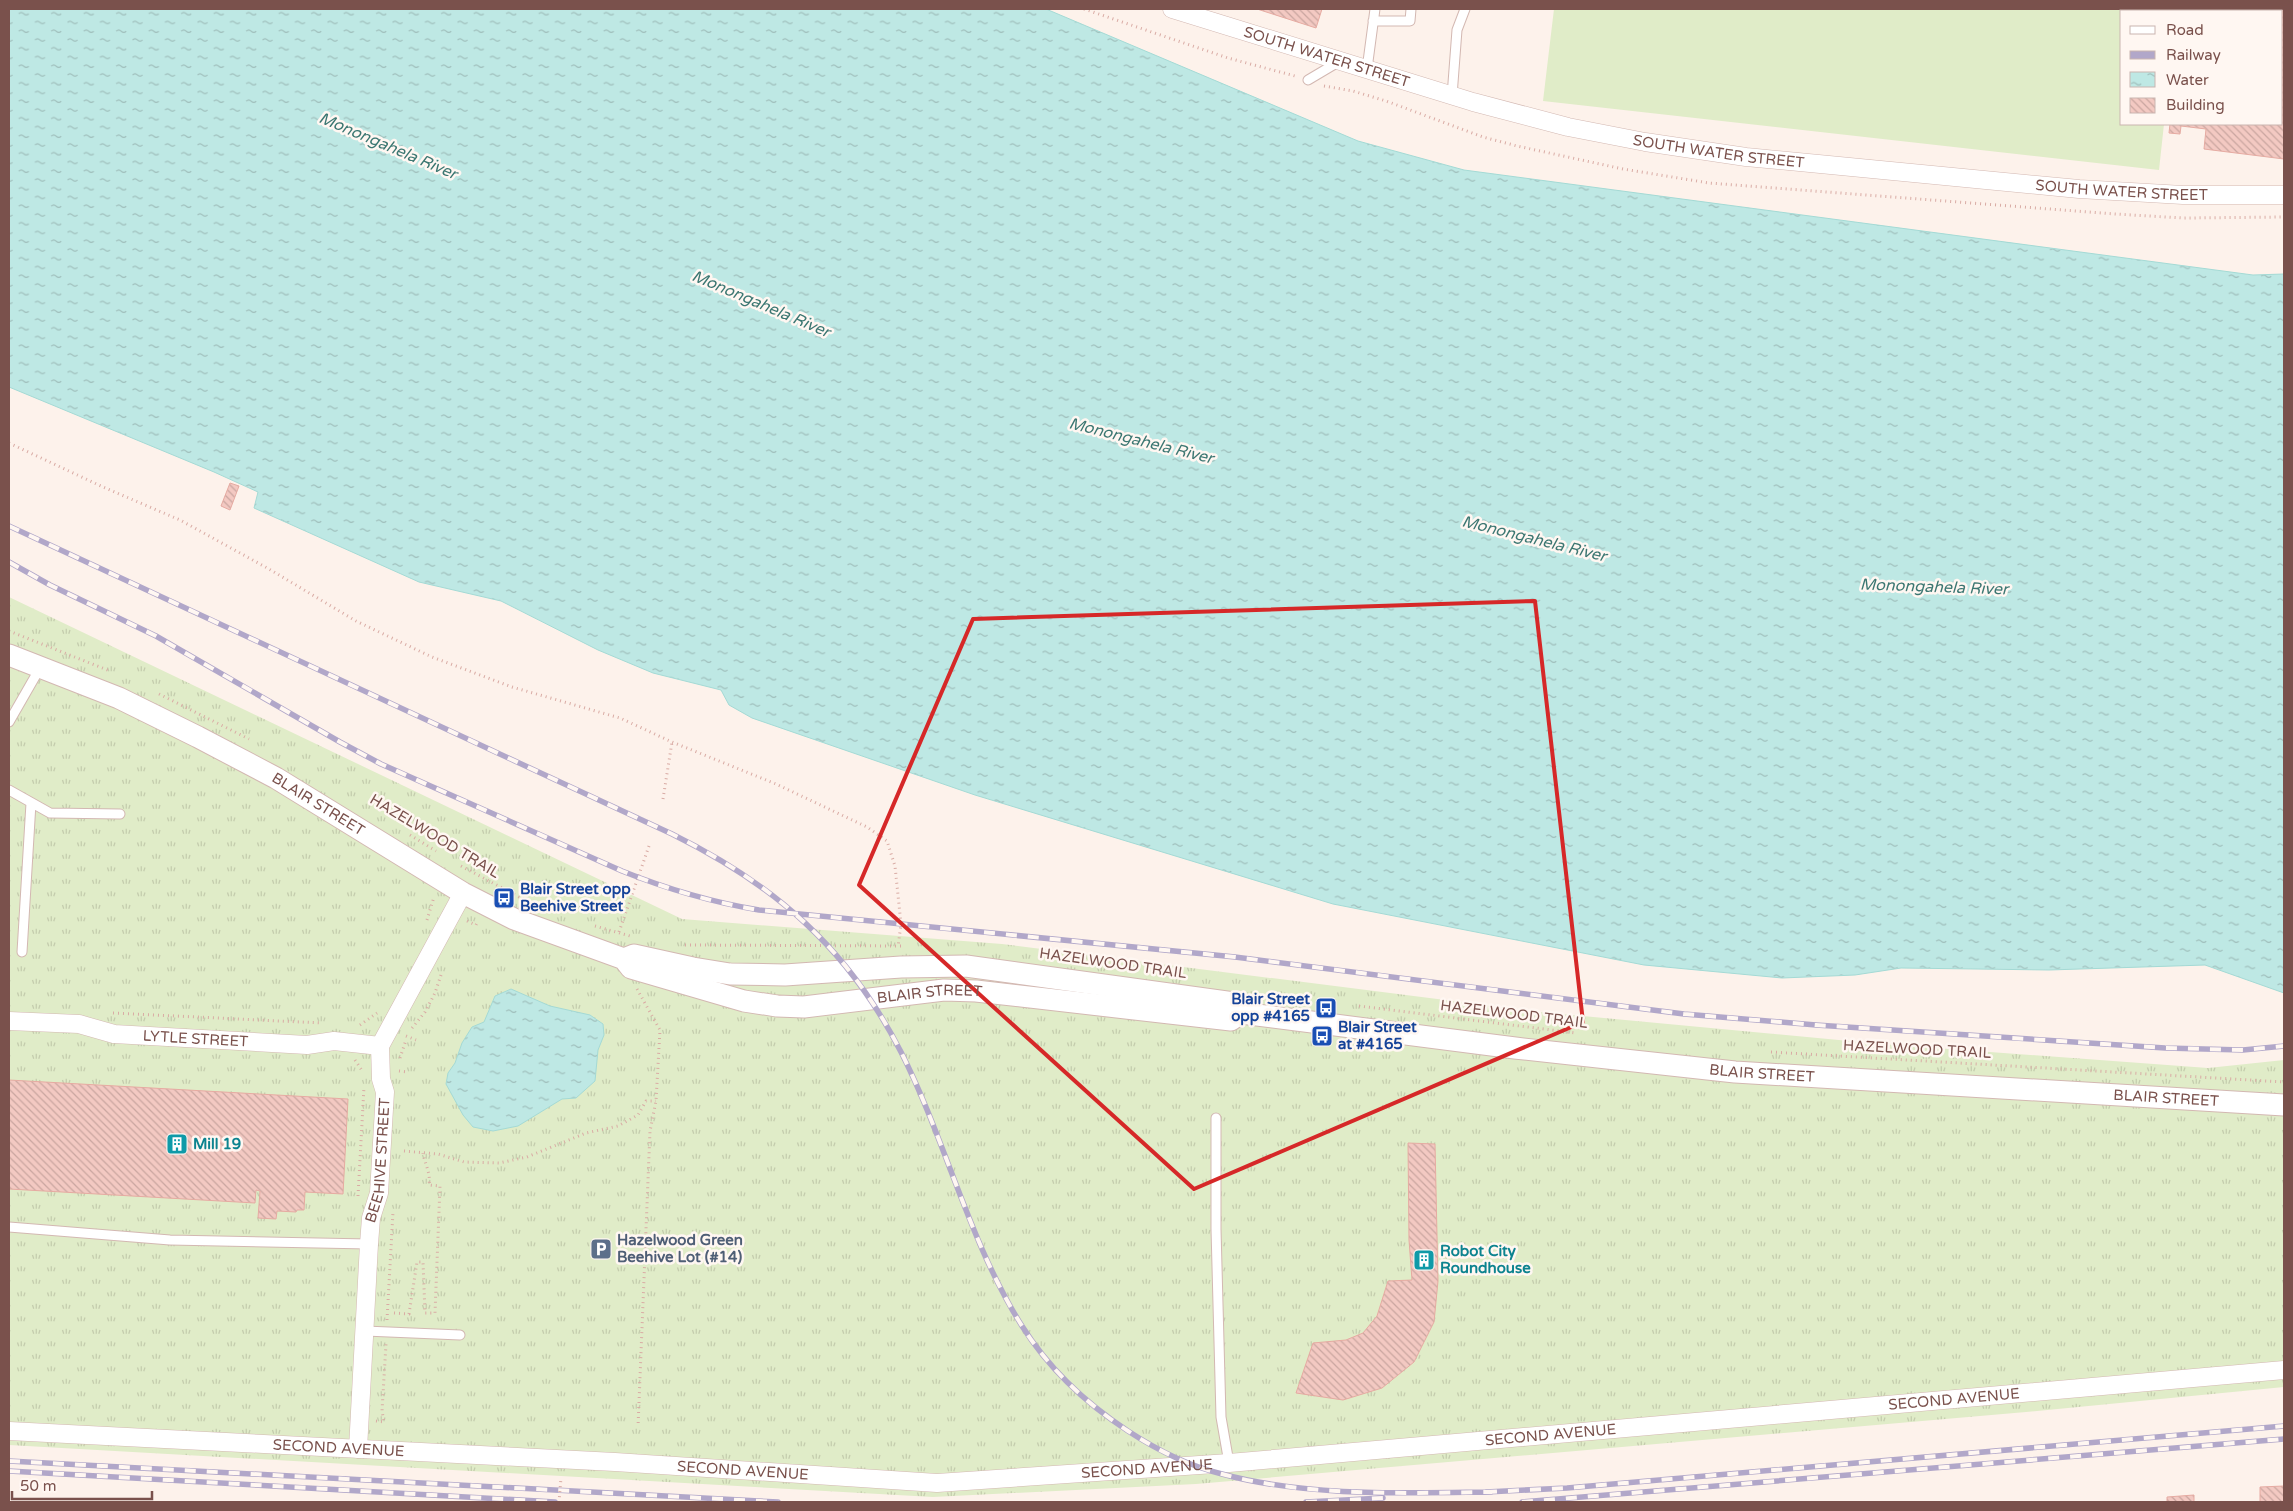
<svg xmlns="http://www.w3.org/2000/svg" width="2293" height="1511" viewBox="0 0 2293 1511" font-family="'Varela Round',sans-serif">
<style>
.grass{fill:url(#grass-tufts)}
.garden{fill:#e0ecc8}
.water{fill:url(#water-ripples);stroke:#a4dad5}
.building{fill:url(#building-back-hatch);stroke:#e6aba2}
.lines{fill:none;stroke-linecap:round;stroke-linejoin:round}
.service-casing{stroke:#d3b8b2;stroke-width:11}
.minor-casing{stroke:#d3b8b2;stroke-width:19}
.tertiary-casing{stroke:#d3b8b2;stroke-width:23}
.path{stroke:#d9aba4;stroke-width:3;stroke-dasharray:1 4;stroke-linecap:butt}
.service{stroke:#fff;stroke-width:9}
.minor{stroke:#fff;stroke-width:18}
.tertiary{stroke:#fff;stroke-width:21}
.rail-casing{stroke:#b1a7c9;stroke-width:5.5}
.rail{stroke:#fff7f2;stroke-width:4;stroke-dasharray:11;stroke-linecap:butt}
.path-bridge{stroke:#d9aba4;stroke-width:3;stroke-dasharray:1 4;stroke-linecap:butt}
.marked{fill:none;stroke:#d62828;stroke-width:4;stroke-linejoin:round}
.labels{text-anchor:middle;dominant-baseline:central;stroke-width:5;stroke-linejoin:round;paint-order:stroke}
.street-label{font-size:15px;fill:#7a514c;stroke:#fff7f2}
.transit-label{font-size:15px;font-weight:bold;fill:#164399;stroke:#fff7f2;text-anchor:start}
.culture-label{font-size:15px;font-weight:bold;fill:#0d838f;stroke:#fff7f2;text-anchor:start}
.service-label{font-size:15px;font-weight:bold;fill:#4e5e75;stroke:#fff7f2;text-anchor:start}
.water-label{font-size:16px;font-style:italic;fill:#3c7772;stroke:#fff7f2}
</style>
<defs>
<pattern id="grass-tufts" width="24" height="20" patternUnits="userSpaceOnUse" patternTransform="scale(1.25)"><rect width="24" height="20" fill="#e0ecc8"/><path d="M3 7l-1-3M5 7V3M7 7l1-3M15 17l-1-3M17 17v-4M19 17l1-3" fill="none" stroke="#c4ccad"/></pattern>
<pattern id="water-ripples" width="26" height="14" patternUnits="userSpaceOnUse" patternTransform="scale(1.25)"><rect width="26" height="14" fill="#bee8e4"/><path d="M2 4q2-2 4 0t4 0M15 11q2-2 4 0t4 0" fill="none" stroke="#9fbebb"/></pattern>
<pattern id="building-back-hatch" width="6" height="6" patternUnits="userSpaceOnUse" patternTransform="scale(1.25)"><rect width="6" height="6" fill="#f3c9c2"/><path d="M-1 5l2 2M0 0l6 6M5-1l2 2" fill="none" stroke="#caa6a0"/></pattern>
</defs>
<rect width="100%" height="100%" fill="#fdf2eb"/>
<path class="grass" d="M9,597l673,322 320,25 538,68 341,32 327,24 76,-8v327l-258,25 -830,72 -263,13 -924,-52z"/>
<path class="garden" d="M1554,9h624v2h-56v113h42l-5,46 -616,-69z"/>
<path class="water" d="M9,9h1037l312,132 106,29 789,105 31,-1v719l-79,-28 -156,5 -148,-2 -46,7 -73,3 -138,-13 -311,-61 -358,-109 -223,-77 -23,-13 -8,-15 -68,-17 -55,-23 -97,-49 -82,-19 -165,-74 4,-16 -44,-20 -205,-85z
M511,989l39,17 40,9 13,9 1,11 -6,15 -3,31 -19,17 -14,1 -44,27 -25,5 -20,-4 -10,-12 -17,-31 2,-11 7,-10 7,-20 10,-16 12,-5 11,-26z"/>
<path class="building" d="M1257,9h65l-6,19z
M2184,9h100v150l-80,-10 2,-20 -25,-3 -1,8 -11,-1 1,-9h112v-113h-99z
M230,483l9,3 -9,24 -9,-4z
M9,1080l339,19 -5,95 -38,-2 -1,18h-7l-1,2 -19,-1 -1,8 -18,-1 2,-27 -4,-1 -1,13 -246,-14z
M1408,1143l27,1 3,137 -4,41 -20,40 -32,26 -39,12 -47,-7 17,-50 33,-3 17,-7 14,-17 11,-35 24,-1 -3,-40z
M2284,1486v16h-24v-15z
M2194,1495v7h-27v-5z"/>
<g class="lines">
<g class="service-casing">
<path id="service" d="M1373,21h37l1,-12
M1367,69l8,-60
M1308,80l32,-19
M1452,96l5,-66 8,-21
M9,722l31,-54
M9,790l41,23 70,1
M22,952l9,-149
M1216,1118v111l5,188 8,46
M9,1227l161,13 199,4
M365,1331l95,4"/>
</g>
<g class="minor-casing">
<g id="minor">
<path id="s1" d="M1172,9l301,93 95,25 77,15 101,15 333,32 104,6h101"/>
<path id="s2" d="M9,1021l70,3 35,10 193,11 27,-4 46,5"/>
<path id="s3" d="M9,1431l606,31 322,21 292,-20 1055,-93"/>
<path id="s4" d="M358,1449l11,-205 2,-26 8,-25 6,-101 -4,-13 -1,-33 83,-153"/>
</g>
</g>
<g class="tertiary-casing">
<g id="tertiary">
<path id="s5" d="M9,655l110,43 79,39 78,41 187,115 51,26 110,40 7,9 113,33 33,5 27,1 140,-17 32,1 255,29 10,-7 274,35 220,24 549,33"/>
<path d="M624,959l10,-4 59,13 37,6 55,1 116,-8 65,-1 268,37 7,10"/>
</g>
</g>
<path class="path" d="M1084,9l144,49 67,18
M1324,86l29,5 33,10 97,36 34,9 106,23 86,14 406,31 68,4 101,-1
M9,443l94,44 77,33 89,49 87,52 76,36 80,30 108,31 52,24 104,42 91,43 20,14 8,25 6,58 -3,23
M9,631l101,40
M159,694l90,45
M663,799l9,-57
M410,835l26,16
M461,866l60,32 21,8
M427,920l7,-23
M467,921l9,4 2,-4
M595,926l35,10
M619,932l30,-86
M685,945l219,1
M637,989l23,41 -4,71 -6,30 -12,296
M1359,1006l217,27
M113,1013l209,10
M360,1025l17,-12
M412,1028l13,-16 10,-19 6,-18
M406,1036l10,4
M1771,1052l513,30
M400,1058l6,-18
M355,1060l8,12
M399,1071l9,1
M404,1151l34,3 26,8 35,1 28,-6 59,-24 32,-7 20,-11 8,-14h10
M358,1196l6,-109
M394,1313l15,1 8,-52h6l2,51h10l5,-127 -11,-1c2,-11 -4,-21 -6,-32
M387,1320l6,-108
M376,1421l8,1 -2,-11 4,-67"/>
<use href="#service" class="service"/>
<use href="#minor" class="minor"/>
<use href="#tertiary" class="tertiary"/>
<g class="rail-casing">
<path id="rail" d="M9,526l663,308c103,51 176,114 229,218 45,89 68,190 121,274 27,43 65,78 106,105 29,19 61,35 94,43 85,23 183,19 270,18
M9,562l41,23 106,51 184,106 41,22 241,107c45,18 89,31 137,39l476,47 449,57 132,11 349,23 78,2 41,-4
M9,1461l769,41
M9,1471l546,31
M1486,1492l81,-4 717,-62
M1306,1502l77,-4
M1522,1502l762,-63"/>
</g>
<use href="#rail" class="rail"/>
<path class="path-bridge" d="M559,1502l2,-24"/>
</g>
<path class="marked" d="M1535,601l48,421 -389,167 -335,-304 114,-266z"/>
<defs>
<g id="bus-square" transform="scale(1.125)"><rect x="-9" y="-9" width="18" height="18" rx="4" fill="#1a4fb4" stroke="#fff7f2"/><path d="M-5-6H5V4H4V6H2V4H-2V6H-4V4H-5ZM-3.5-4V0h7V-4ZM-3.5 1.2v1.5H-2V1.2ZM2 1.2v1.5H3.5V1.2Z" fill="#fff"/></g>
<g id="building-square" transform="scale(1.125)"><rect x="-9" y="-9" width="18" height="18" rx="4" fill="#0f9aa8" stroke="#fff7f2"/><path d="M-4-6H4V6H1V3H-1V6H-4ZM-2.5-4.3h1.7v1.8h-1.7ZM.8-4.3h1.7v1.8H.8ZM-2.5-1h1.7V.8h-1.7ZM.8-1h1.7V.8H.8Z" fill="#fff"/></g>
<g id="parking-square" transform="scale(1.125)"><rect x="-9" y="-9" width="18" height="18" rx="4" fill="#5c6f8a" stroke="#fff7f2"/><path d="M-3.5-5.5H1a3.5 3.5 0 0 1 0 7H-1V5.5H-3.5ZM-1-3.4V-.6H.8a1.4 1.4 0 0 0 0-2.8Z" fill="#fff"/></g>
</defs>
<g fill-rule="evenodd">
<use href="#bus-square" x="504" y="898"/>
<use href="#bus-square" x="1326" y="1008"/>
<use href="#bus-square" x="1322" y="1036"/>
<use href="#building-square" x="177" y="1144"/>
<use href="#parking-square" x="601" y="1249"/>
<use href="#building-square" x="1424" y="1260"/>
</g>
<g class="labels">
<g class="street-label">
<text stroke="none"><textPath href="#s1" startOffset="162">SOUTH WATER STREET</textPath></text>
<text stroke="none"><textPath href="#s1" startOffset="566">SOUTH WATER STREET</textPath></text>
<text stroke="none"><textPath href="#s1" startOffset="971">SOUTH WATER STREET</textPath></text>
<text stroke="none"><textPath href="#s5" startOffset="344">BLAIR STREET</textPath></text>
<text transform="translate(435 836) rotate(31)">HAZELWOOD TRAIL</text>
<text transform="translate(1113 963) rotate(8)">HAZELWOOD TRAIL</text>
<text stroke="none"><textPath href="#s5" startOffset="1004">BLAIR STREET</textPath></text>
<text transform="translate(1514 1014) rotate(7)">HAZELWOOD TRAIL</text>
<text stroke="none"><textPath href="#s2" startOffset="188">LYTLE STREET</textPath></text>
<text transform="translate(1917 1049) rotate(3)">HAZELWOOD TRAIL</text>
<text stroke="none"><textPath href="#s5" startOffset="1844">BLAIR STREET</textPath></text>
<text stroke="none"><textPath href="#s5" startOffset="2249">BLAIR STREET</textPath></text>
<text stroke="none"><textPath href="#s4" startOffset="290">BEEHIVE STREET</textPath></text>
<text stroke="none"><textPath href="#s3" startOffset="1950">SECOND AVENUE</textPath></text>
<text stroke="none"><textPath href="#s3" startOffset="1545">SECOND AVENUE</textPath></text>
<text stroke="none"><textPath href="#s3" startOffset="330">SECOND AVENUE</textPath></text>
<text stroke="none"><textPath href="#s3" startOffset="1140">SECOND AVENUE</textPath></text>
<text stroke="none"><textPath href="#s3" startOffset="735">SECOND AVENUE</textPath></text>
</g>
<g class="transit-label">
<text x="520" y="889">Blair Street opp<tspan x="520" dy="17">Beehive Street</tspan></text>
<text x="1310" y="999" text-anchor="end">Blair Street<tspan x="1310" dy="17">opp #4165</tspan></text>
<text x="1338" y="1027">Blair Street<tspan x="1338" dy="17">at #4165</tspan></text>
</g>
<g class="culture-label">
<text x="193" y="1144">Mill 19</text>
<text x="1440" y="1251">Robot City<tspan x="1440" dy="17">Roundhouse</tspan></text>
</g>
<g class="service-label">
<text x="617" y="1240">Hazelwood Green<tspan x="617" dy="17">Beehive Lot (#14)</tspan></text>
</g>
<g class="water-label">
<text transform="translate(388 146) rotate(23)">Monongahela River</text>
<text transform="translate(761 304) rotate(23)">Monongahela River</text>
<text transform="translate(1141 441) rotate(14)">Monongahela River</text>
<text transform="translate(1534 539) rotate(14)">Monongahela River</text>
<text transform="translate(1934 587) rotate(2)">Monongahela River</text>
</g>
</g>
<rect width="2293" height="1511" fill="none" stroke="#7a514c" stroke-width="20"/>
<rect x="2120" y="10" width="162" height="115" fill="#fff7f2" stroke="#cab5b0"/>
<rect x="2130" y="26" width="25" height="8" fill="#ffffff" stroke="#cab5b0"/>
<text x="2166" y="35" font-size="15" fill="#7a514c">Road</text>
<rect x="2130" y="51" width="25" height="8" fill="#b1a7c9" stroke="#cab5b0"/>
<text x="2166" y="60" font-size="15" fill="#7a514c">Railway</text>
<rect x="2130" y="72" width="25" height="15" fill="url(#water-ripples)" stroke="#cab5b0"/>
<text x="2166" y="85" font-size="15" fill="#7a514c">Water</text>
<rect x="2130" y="98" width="25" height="15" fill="url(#building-back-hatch)" stroke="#cab5b0"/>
<text x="2166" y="110" font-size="15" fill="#7a514c">Building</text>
<path d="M12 1491v8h140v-8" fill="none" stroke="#7a514c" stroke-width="2.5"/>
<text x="20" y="1491" font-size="15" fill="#7a514c" stroke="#fff7f2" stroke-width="4" paint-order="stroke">50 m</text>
</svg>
